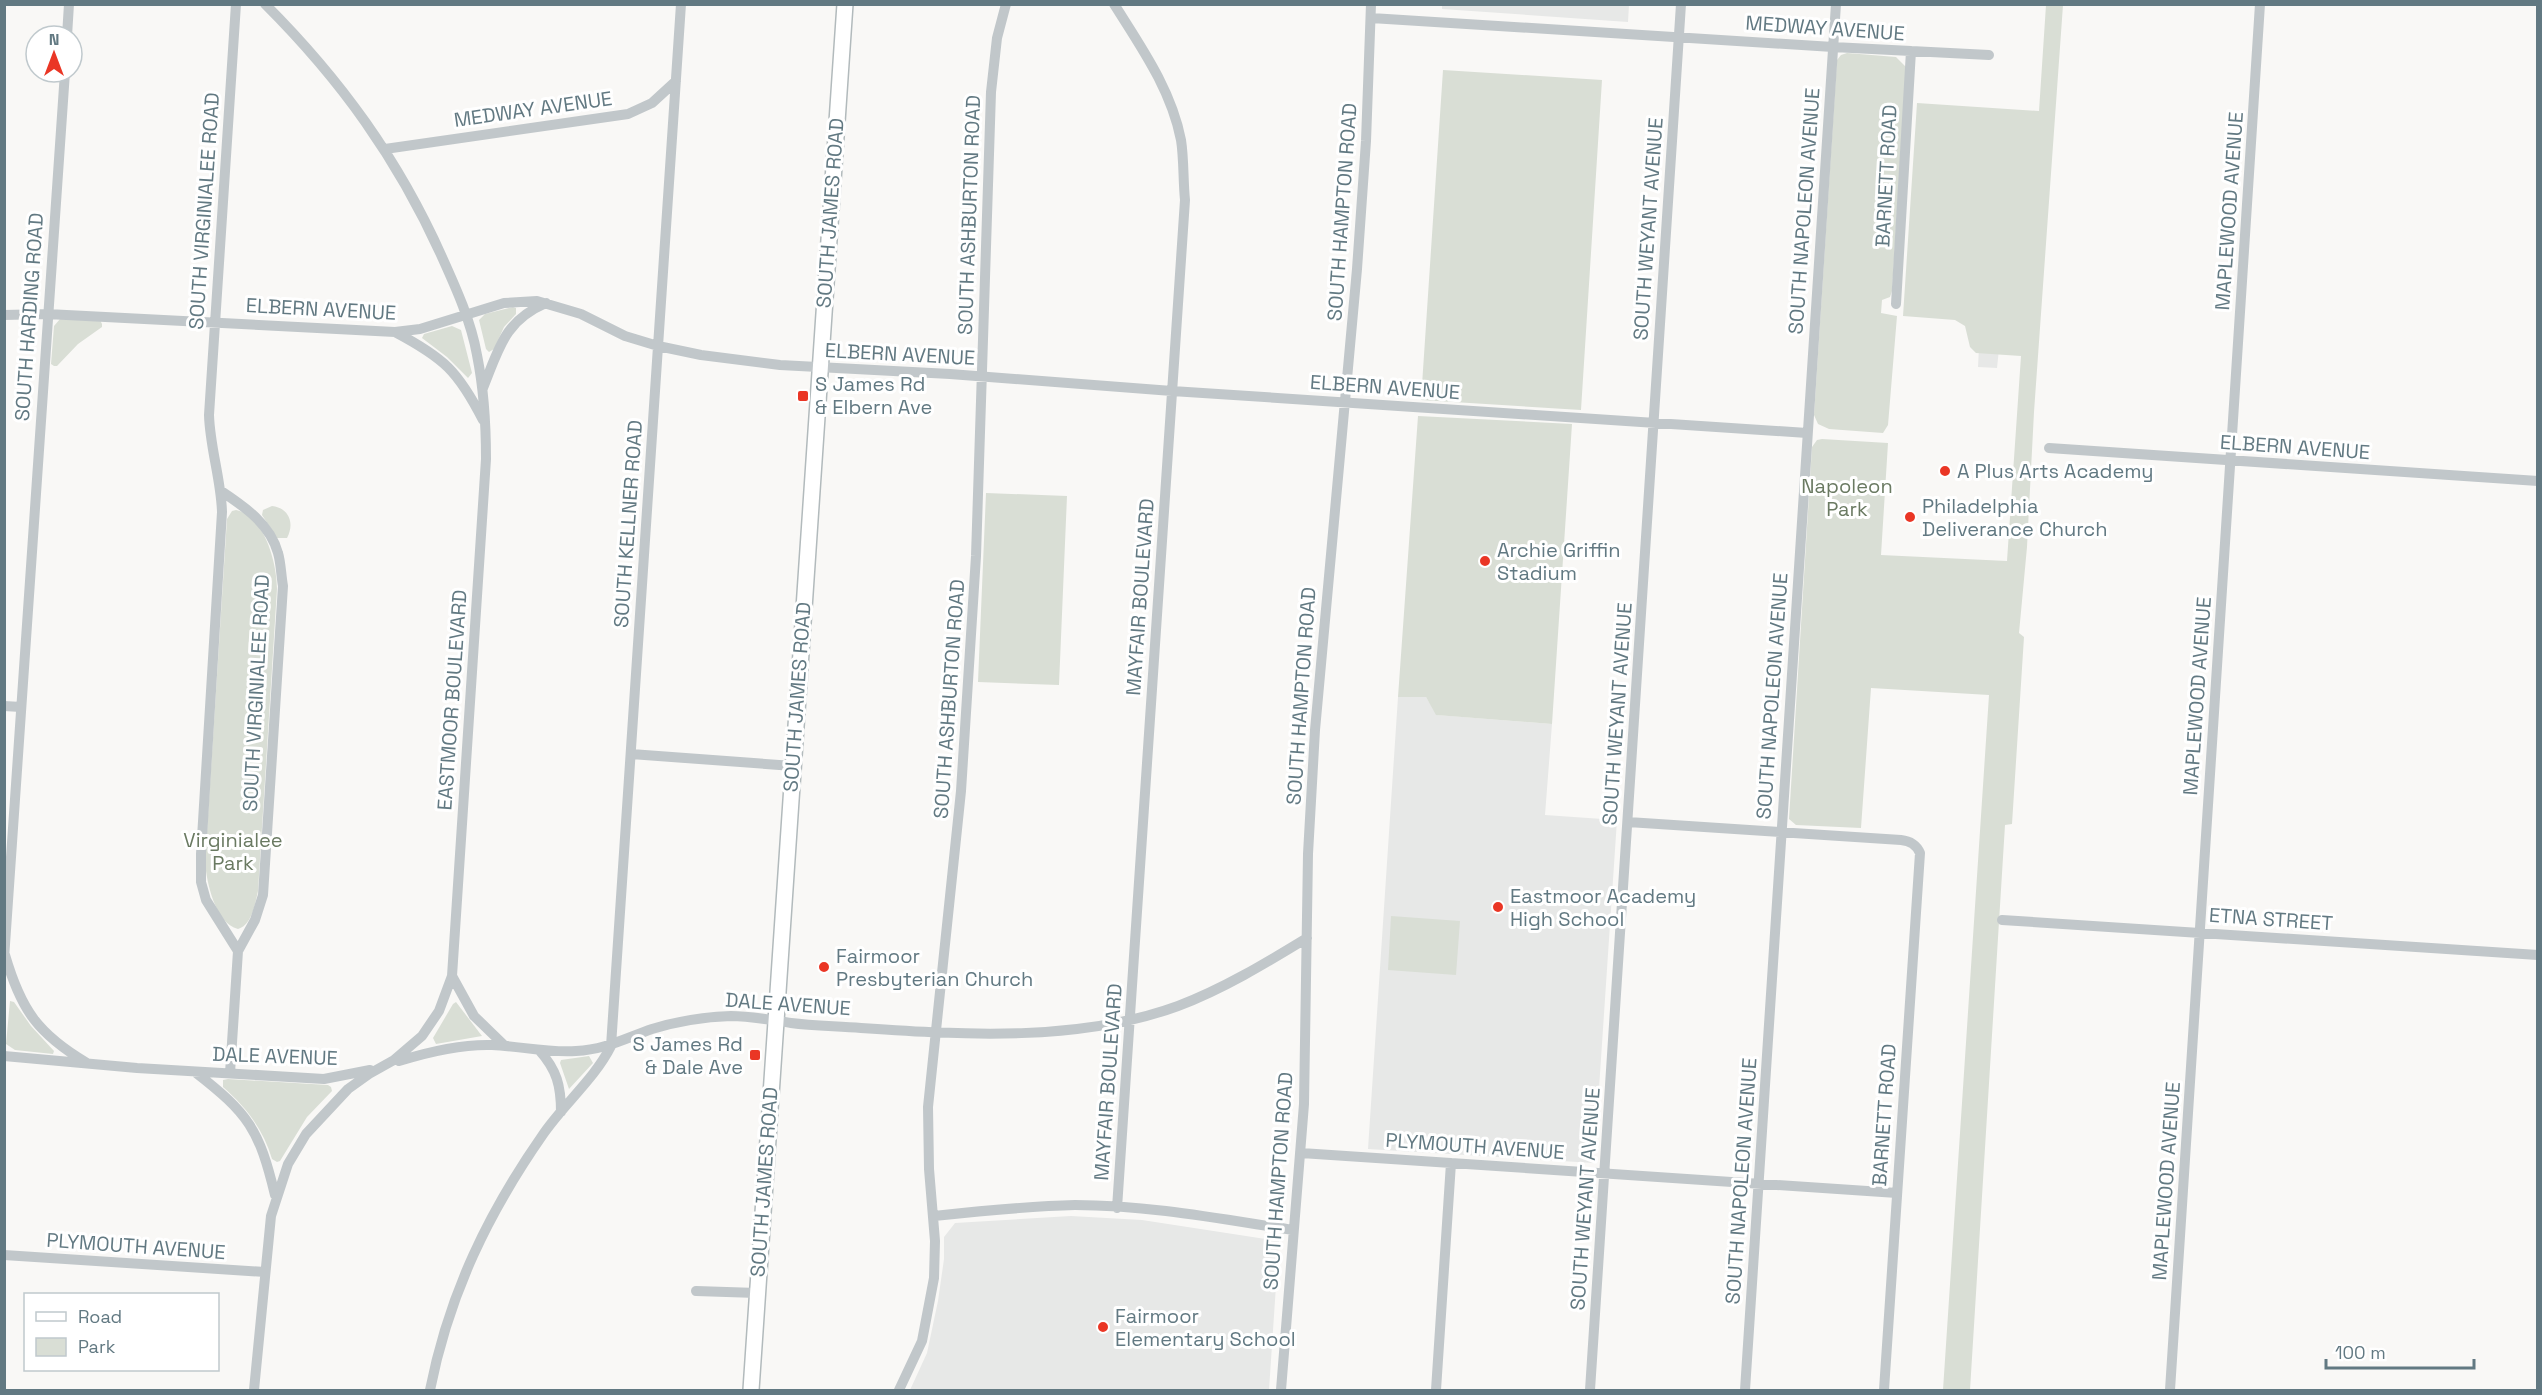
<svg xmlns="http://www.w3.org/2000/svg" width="2542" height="1395" viewBox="0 0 2542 1395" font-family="'Space Grotesk',sans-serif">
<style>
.built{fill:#e7e8e7}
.green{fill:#d9ded5}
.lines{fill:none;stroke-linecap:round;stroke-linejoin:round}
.primary-casing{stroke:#b2babc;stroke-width:18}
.street{stroke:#c1c7ca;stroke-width:10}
.primary{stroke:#fff;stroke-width:15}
.poi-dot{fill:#ea3625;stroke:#fff;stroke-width:2}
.labels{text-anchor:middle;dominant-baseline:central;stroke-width:6;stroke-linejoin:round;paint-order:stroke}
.street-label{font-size:20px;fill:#627982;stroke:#fff}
.poi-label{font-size:20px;fill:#627982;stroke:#fff;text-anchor:start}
.park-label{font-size:20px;fill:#6a7a62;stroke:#fff}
</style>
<rect width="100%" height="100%" fill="#f9f8f6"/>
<path class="built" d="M1442,4h187v1l-1,17 -186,-13z
M1979,347l20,2 -2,19 -19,-1z
M1398,697h28l11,18 115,9 -7,91 72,5 -23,343 -226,-14z
M1071,1216l71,4 137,21 -10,149h-359l17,-37 11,-52 6,-42v-22l11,-14z"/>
<path class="green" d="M2046,5h17l-29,407 -7,135 -8,86 5,4 -12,187 -7,1 -35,565h-27l46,-695 -118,-7 -10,140 -65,-3 -7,-6 23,-372 5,-7 5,-1 66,4 -7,112 126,6 14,-205 -45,-3 -6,-6 -5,-21 -10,-6 -52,-4 14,-213 122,8z
M1847,53l49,4 10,10 -14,224 -2,6 -8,3 -1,13 16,3 -9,109 -5,8 -54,-4 -11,-5 -4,-9 23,-355 4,-5z
M1443,70l159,10 -21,330 -160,-10z
M513,307l3,1v6l-12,13 -10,22 -5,3 -3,-3 -7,-29 6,-6z
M60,319l40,1 2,4v3l-24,17 -21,22h-3l-3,-2 3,-38z
M452,326l9,4 11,43 -4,5 -21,-21 -25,-19 2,-4z
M1418,416l154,8 -20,300 -116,-9 -10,-18h-28z
M986,493l81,3 -8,189 -81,-3z
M272,506c17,2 23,17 15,32h-10l-15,-23 1,-5z
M236,510c29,6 41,54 41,79l-19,302c-3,13 -6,34 -20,38 -23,-6 -31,-46 -33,-66l22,-344 5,-8z
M1391,916l69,5 -4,54 -68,-5z
M10,1001l4,1 17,24 23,25 -1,3 -38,-4 -9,-6z
M456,1002l26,34 -46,8 -3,-6 20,-34z
M589,1056l4,7 -24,26 -9,-26 1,-3z
M228,1079l100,6 3,2 1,4 -25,26 -27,44 -3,1 -5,-3c-9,-30 -26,-52 -49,-72v-7z"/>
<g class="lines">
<g class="primary-casing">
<path id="primary" d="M751,1390l94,-1386"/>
</g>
<path class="street" d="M1114,4c27,43 57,85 67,136 3,19 2,40 4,60l-68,1008
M1371,18l462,29 156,8
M67,36l2,-32
M385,149l243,-35 24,-11 24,-22
M1896,304l15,-253
M4,315l43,-1 348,18 25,-3 84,-26 33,-2 44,13 44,22 33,10 43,9 79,10 170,9 222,17 635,42
M395,332c49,26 63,39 88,88
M483,388c16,-39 21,-67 63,-85
M2049,448l489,33
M221,491c24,16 49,33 57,62 3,10 3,22 5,33l-20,309 -8,25 -17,31
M4,706l17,1
M631,754l162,12
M1628,822l273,18c9,1 15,4 19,13l-36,537
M2002,920l536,35
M5,955c16,55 33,79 82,108
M4,959l61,-887
M452,976l22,40 30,29
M539,1050c18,20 22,36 22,62
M4,1056l133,12 187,11 46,-9
M399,1061c29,-9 62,-17 93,-16 28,1 55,8 84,6 28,-1 50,-13 76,-22 26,-8 51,-12 79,-13 20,0 40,4 60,7 23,3 47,3 70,5 103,7 219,14 317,-22 45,-17 88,-43 129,-68
M195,1072c54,42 64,57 80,123
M230,1073l8,-122 -32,-51 -5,-18v-28l21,-342c-1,-33 -12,-64 -13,-97l27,-411
M1301,1153l596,40
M934,1216c47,-5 94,-10 141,-11 73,0 146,14 218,25
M4,1255l261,17
M696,1291l61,2
M254,1390l17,-174 17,-52 18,-30 42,-45 21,-15 25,-14 28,-24 17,-25 13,-35 34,-517c0,-35 -2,-69 -9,-104 -6,-34 -21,-67 -35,-98 -44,-98 -101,-177 -177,-253
M430,1390c19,-96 58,-177 114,-257 21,-30 51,-55 67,-87l70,-1042
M899,1390l23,-49 12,-63 1,-37 -6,-72 -1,-62 33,-316 15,-235 15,-464 6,-54 9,-34
M1281,1390l23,-286 4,-250 7,-124 42,-461 9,-128 5,-137
M1436,1390l15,-227
M1590,1390l91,-1386
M1745,1390l91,-1386
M2170,1390l90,-1386"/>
<use href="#primary" class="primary"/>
</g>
<g class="poi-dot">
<rect x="797" y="390" width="12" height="12" rx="3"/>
<circle cx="1945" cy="471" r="6"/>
<circle cx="1910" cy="517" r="6"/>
<circle cx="1485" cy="561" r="6"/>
<circle cx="1498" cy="907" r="6"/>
<circle cx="824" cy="967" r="6"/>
<rect x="749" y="1049" width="12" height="12" rx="3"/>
<circle cx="1103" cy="1327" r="6"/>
</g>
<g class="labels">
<g class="street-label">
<text transform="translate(1825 28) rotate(4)">MEDWAY AVENUE</text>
<text transform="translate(533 109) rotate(-8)">MEDWAY AVENUE</text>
<text transform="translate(1886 176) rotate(-87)">BARNETT ROAD</text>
<text transform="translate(204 211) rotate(-86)">SOUTH VIRGINIALEE ROAD</text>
<text transform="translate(1804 211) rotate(-86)">SOUTH NAPOLEON AVENUE</text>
<text transform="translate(2229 211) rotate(-86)">MAPLEWOOD AVENUE</text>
<text transform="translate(1342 212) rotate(-86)">SOUTH HAMPTON ROAD</text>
<text transform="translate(830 213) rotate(-86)">SOUTH JAMES ROAD</text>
<text transform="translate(969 215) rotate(-88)">SOUTH ASHBURTON ROAD</text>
<text transform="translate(1648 229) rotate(-86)">SOUTH WEYANT AVENUE</text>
<text transform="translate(321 309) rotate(3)">ELBERN AVENUE</text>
<text transform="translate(29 317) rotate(-86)">SOUTH HARDING ROAD</text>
<text transform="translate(900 354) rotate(3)">ELBERN AVENUE</text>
<text transform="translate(1385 387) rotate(4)">ELBERN AVENUE</text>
<text transform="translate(2295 447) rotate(4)">ELBERN AVENUE</text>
<text transform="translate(628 524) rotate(-86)">SOUTH KELLNER ROAD</text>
<text transform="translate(1140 597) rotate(-86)">MAYFAIR BOULEVARD</text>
<text transform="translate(256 693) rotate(-87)">SOUTH VIRGINIALEE ROAD</text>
<text transform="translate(1301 696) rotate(-86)">SOUTH HAMPTON ROAD</text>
<text transform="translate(1772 696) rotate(-86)">SOUTH NAPOLEON AVENUE</text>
<text transform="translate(2197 696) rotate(-86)">MAPLEWOOD AVENUE</text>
<text transform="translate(797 697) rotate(-86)">SOUTH JAMES ROAD</text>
<text transform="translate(949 699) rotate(-86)">SOUTH ASHBURTON ROAD</text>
<text transform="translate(452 700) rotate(-86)">EASTMOOR BOULEVARD</text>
<text transform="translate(1617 714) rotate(-86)">SOUTH WEYANT AVENUE</text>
<text transform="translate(2271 919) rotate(4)">ETNA STREET</text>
<text transform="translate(788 1004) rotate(4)">DALE AVENUE</text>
<text transform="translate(275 1056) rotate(2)">DALE AVENUE</text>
<text transform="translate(1108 1082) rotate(-86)">MAYFAIR BOULEVARD</text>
<text transform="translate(1884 1115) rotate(-86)">BARNETT ROAD</text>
<text transform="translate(1475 1146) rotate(4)">PLYMOUTH AVENUE</text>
<text transform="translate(1278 1181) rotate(-86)">SOUTH HAMPTON ROAD</text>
<text transform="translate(1741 1181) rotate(-86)">SOUTH NAPOLEON AVENUE</text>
<text transform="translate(2166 1181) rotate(-86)">MAPLEWOOD AVENUE</text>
<text transform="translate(764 1182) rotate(-86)">SOUTH JAMES ROAD</text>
<text transform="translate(1585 1199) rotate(-86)">SOUTH WEYANT AVENUE</text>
<text transform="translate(136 1246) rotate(4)">PLYMOUTH AVENUE</text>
</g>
<g class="poi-label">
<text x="815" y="384">S James Rd<tspan x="815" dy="23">&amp; Elbern Ave</tspan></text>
<text x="1957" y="471">A Plus Arts Academy</text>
<text x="1922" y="506">Philadelphia<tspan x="1922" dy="23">Deliverance Church</tspan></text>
<text x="1497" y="550">Archie Griffin<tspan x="1497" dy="23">Stadium</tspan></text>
<text x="1510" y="896">Eastmoor Academy<tspan x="1510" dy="23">High School</tspan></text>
<text x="836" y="956">Fairmoor<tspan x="836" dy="23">Presbyterian Church</tspan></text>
<text x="743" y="1044" text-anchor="end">S James Rd<tspan x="743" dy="23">&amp; Dale Ave</tspan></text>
<text x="1115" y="1316">Fairmoor<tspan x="1115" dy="23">Elementary School</tspan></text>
</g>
<g class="park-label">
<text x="1847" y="486">Napoleon<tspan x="1847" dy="23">Park</tspan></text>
<text x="233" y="840">Virginialee<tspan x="233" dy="23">Park</tspan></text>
</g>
</g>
<rect width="2542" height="1395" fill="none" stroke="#627982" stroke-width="12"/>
<rect x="24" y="1293" width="195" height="78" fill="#ffffff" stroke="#c0c9cd" stroke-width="1.5"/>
<rect x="36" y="1312" width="30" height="9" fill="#ffffff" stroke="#c0c9cd" stroke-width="1.5"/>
<text x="78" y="1323" font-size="18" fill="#627982">Road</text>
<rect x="36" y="1338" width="30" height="18" fill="#d9ded5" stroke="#c0c9cd" stroke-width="1.5"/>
<text x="78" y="1353" font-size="18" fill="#627982">Park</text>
<g transform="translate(54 54)"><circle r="28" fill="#ffffff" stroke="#c0c9cd" stroke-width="1.5"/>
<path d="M0-4.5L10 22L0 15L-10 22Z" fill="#ea3625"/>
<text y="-9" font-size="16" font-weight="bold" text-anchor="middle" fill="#627982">N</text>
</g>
<path d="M2326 1359v9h148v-9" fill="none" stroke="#627982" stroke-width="3"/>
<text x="2335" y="1359" font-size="18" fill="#627982" stroke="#ffffff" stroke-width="4.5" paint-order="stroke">100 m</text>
</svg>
